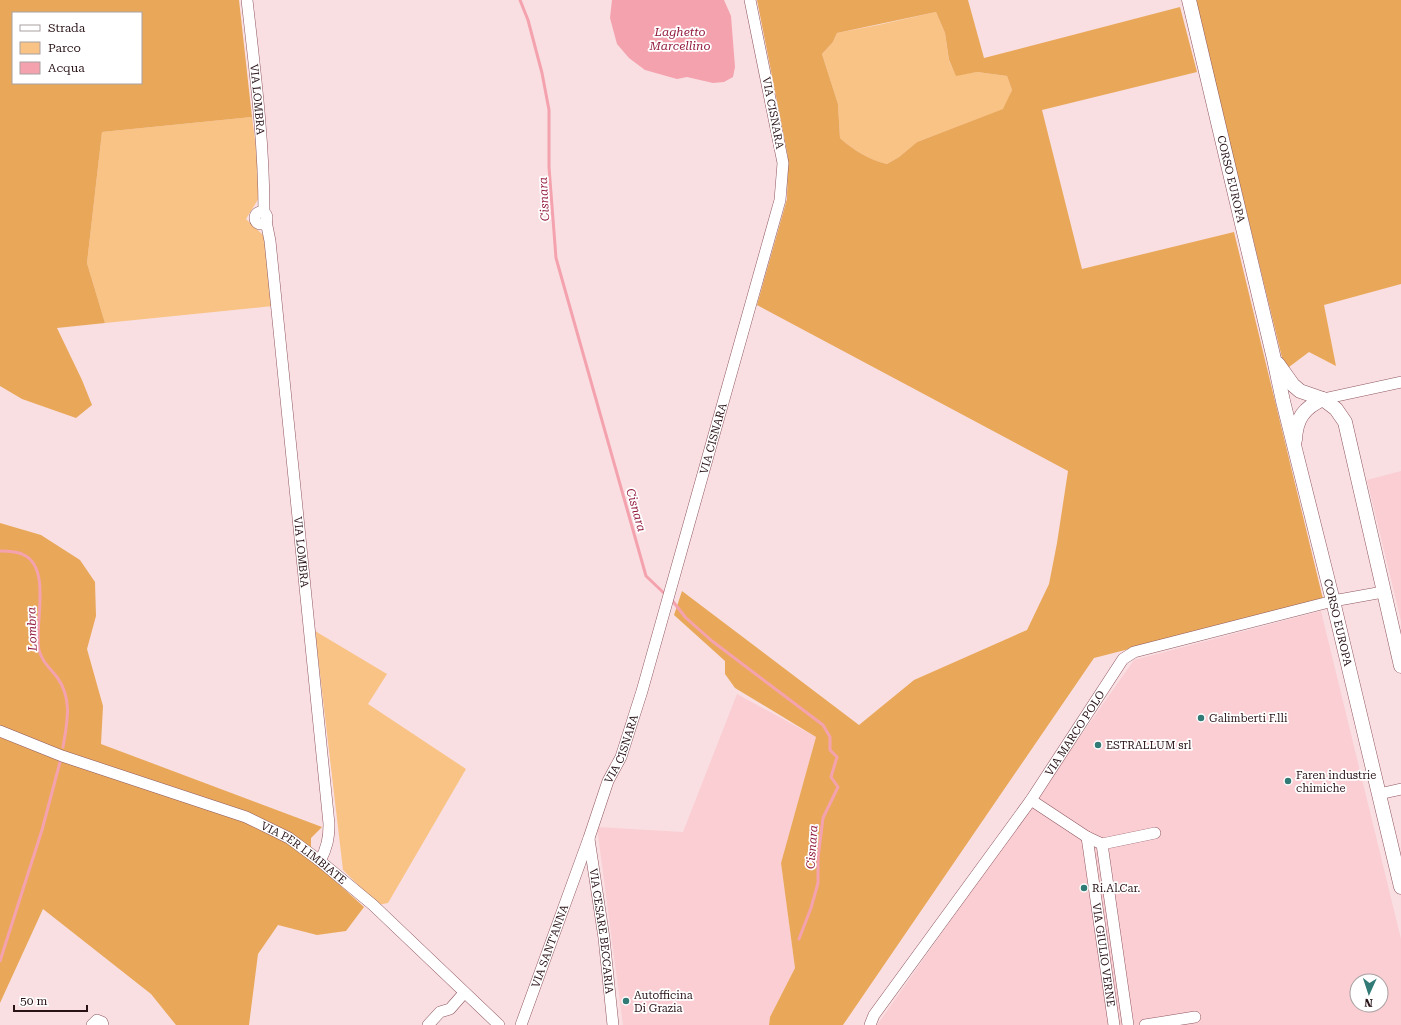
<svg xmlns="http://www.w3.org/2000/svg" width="1401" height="1025" viewBox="0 0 1401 1025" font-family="'Roboto Serif',serif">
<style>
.built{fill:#faced3;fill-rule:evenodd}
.green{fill:#f9c385}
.forest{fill:#e9a859;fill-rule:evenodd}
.water{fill:#f4a2ae}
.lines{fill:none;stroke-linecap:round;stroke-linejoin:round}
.stream{stroke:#f4a2ae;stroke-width:3}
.minor-casing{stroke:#8e5760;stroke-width:12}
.tertiary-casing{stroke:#8e5760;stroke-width:15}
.minor{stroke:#fff;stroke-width:11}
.tertiary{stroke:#fff;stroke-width:14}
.poi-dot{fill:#317a75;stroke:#fff;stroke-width:1.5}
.labels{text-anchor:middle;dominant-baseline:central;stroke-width:3.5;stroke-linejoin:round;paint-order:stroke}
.street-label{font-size:11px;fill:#291317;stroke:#fff}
.poi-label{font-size:11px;fill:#291317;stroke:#fff;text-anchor:start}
.water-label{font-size:12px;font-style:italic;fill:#931d3f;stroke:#fff}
</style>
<rect width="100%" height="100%" fill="#f9dfe2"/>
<path class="built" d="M1401,471v150l-34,-141z
M1321,611l80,328v86h-524l257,-365zM1357,981h24v24h-24z
M737,694l79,43 -35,126 14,105 -25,49 -1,8h-146l-26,-198 86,5z"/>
<path class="green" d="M936,12l9,21 4,28 7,14 21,-3 30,4 5,14 -8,19 -87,33 -18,15 -12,7c-17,-4 -34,-14 -47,-26l-2,-34 -16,-50 11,-12 4,-9 41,-8z
M252,117l10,76 -16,26 20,19 7,68 -168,17 -18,-60 15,-131z
M315,631l72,43 -19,30 98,65 -78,134 -10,2 -35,-35z"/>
<path class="forest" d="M0,0h239l13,117 -150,15 -15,131 18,60 -48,5 25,52 10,25 -16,13 -54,-19 -22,-13zM13,13h128v70h-128z
M757,0h211l16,58 196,-51 17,65 -155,38 40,159 152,-37 89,367 -229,59 -251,367h-74l1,-8 25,-49 -14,-105 35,-126 -81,-49 -10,-14v-13l-51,-46 8,-24 177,134 55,-45 113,-50 22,-46 8,-41 11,-72 -311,-166 30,-106 1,-42zM936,12l9,21 4,27 7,16 21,-4 30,4 5,14 -9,19 -86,33 -18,15 -12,7c-17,-4 -34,-14 -47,-26l-2,-34 -16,-50 11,-12 4,-9z
M1195,0h206v284l-77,21 12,61 -27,-14 -24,18z
M0,523l41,12 39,25 15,22 1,34 -9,33 16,57 -2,38 221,83 -11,11v21l53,48 -18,24 -29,4 -39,-10 -20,29 -9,71h-73l-25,-31 -108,-85 -43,94z"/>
<path class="water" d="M612,0h112l7,16 4,51 -2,10 -9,5 -11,1 -26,-6 -10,2 -32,-9 -16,-12 -12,-14 -7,-26z"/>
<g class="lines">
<path class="stream" d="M520,0l8,20 14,53 7,37v57l7,91 90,318 20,19
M0,551c8,0 17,0 24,4 28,14 10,69 15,95 3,12 11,18 18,27 16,22 10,46 6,70
M671,599l15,19 26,23 111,84 7,12v13l7,7 -6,20 7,10 -15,31 -5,40v25l-7,25 -12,31
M0,961l42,-131 18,-68"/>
<g class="minor-casing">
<g id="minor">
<path id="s1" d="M247,0c8,71 17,141 17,213"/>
<circle cx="261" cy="218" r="6"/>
<path id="s2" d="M266,221l4,20 59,583c0,14 -2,24 -9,37"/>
<path d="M1323,399l78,-17"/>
<path id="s3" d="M0,731l62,25 184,61 43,21 31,23 53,44 126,120"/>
<path d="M1379,794l22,-5"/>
<path d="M1031,800l56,37 15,7 53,-11"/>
<path id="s4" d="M1087,837l27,188"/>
<path id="s5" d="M589,839l15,99 9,87"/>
<path d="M1102,844l26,181"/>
<path d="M92,1025l5,-5 5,2 1,3"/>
<path d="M428,1025l12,-13 10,-3 14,-16"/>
<path id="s6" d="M521,1025l68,-187 19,-57 13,-24 21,-66 138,-491 3,-37 -33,-163"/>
<path id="s7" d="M870,1025l4,-10 157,-215 92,-141 11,-7 199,-51 50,-9"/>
<path d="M1145,1025l50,-8"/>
</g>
</g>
<g class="tertiary-casing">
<g id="tertiary">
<path id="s8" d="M1189,0l85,359 9,42 50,200 68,286"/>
<path d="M1278,364l15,21 7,6 23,8 13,10 9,13 56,244"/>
<path d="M1295,440c1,-22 9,-32 28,-41"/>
</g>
</g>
<use href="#minor" class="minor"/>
<use href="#tertiary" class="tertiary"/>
</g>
<g class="poi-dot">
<circle cx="1201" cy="718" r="4"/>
<circle cx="1098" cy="745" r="4"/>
<circle cx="1288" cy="781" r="4"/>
<circle cx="1084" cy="888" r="4"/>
<circle cx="626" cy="1001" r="4"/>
</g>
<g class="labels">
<g class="street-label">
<text stroke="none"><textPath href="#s1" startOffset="100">VIA LOMBRA</textPath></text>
<text transform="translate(773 113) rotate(79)">VIA CISNARA</text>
<text stroke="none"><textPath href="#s8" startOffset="184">CORSO EUROPA</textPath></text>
<text stroke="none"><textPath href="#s6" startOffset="618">VIA CISNARA</textPath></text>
<text stroke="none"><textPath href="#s2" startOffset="333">VIA LOMBRA</textPath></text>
<text stroke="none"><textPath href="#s8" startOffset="640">CORSO EUROPA</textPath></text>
<text stroke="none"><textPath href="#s7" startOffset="357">VIA MARCO POLO</textPath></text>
<text stroke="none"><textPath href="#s6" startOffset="294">VIA CISNARA</textPath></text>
<text stroke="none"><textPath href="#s3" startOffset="329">VIA PER LIMBIATE</textPath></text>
<text stroke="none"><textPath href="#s5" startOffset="93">VIA CESARE BECCARIA</textPath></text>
<text stroke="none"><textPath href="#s6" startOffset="84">VIA SANT'ANNA</textPath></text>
<text stroke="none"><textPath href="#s4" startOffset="119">VIA GIULIO VERNE</textPath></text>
</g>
<g class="poi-label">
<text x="1209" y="718">Galimberti F.lli</text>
<text x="1106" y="745">ESTRALLUM srl</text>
<text x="1296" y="775">Faren industrie<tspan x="1296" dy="13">chimiche</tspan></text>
<text x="1092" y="888">Ri.Al.Car.</text>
<text x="634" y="995">Autofficina<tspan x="634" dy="13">Di Grazia</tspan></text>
</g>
<g class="water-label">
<text x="680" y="32">Laghetto<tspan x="680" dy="14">Marcellino</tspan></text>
<text transform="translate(544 199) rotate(-93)">Cisnara</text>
<text transform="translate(636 510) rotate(74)">Cisnara</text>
<text transform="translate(32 629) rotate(-92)">Lombra</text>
<text transform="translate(812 847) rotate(-86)">Cisnara</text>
</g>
</g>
<rect x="12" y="12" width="130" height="72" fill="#ffffff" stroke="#a9a1a2"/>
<rect x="20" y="25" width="20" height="6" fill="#ffffff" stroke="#a9a1a2"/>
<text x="48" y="32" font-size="12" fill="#291317">Strada</text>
<rect x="20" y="42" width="20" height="12" fill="#f9c385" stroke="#a9a1a2"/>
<text x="48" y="52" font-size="12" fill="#291317">Parco</text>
<rect x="20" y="62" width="20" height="12" fill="#f4a2ae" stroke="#a9a1a2"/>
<text x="48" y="72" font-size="12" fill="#291317">Acqua</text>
<g transform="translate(1369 993) rotate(183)"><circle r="19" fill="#ffffff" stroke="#a9a1a2"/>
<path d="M0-3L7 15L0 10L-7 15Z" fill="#317a75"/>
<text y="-6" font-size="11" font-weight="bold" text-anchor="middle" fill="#291317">N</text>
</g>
<path d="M14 1005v6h73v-6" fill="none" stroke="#291317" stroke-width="2"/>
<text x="20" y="1005" font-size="12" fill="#291317" stroke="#ffffff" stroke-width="3" paint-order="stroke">50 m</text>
</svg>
